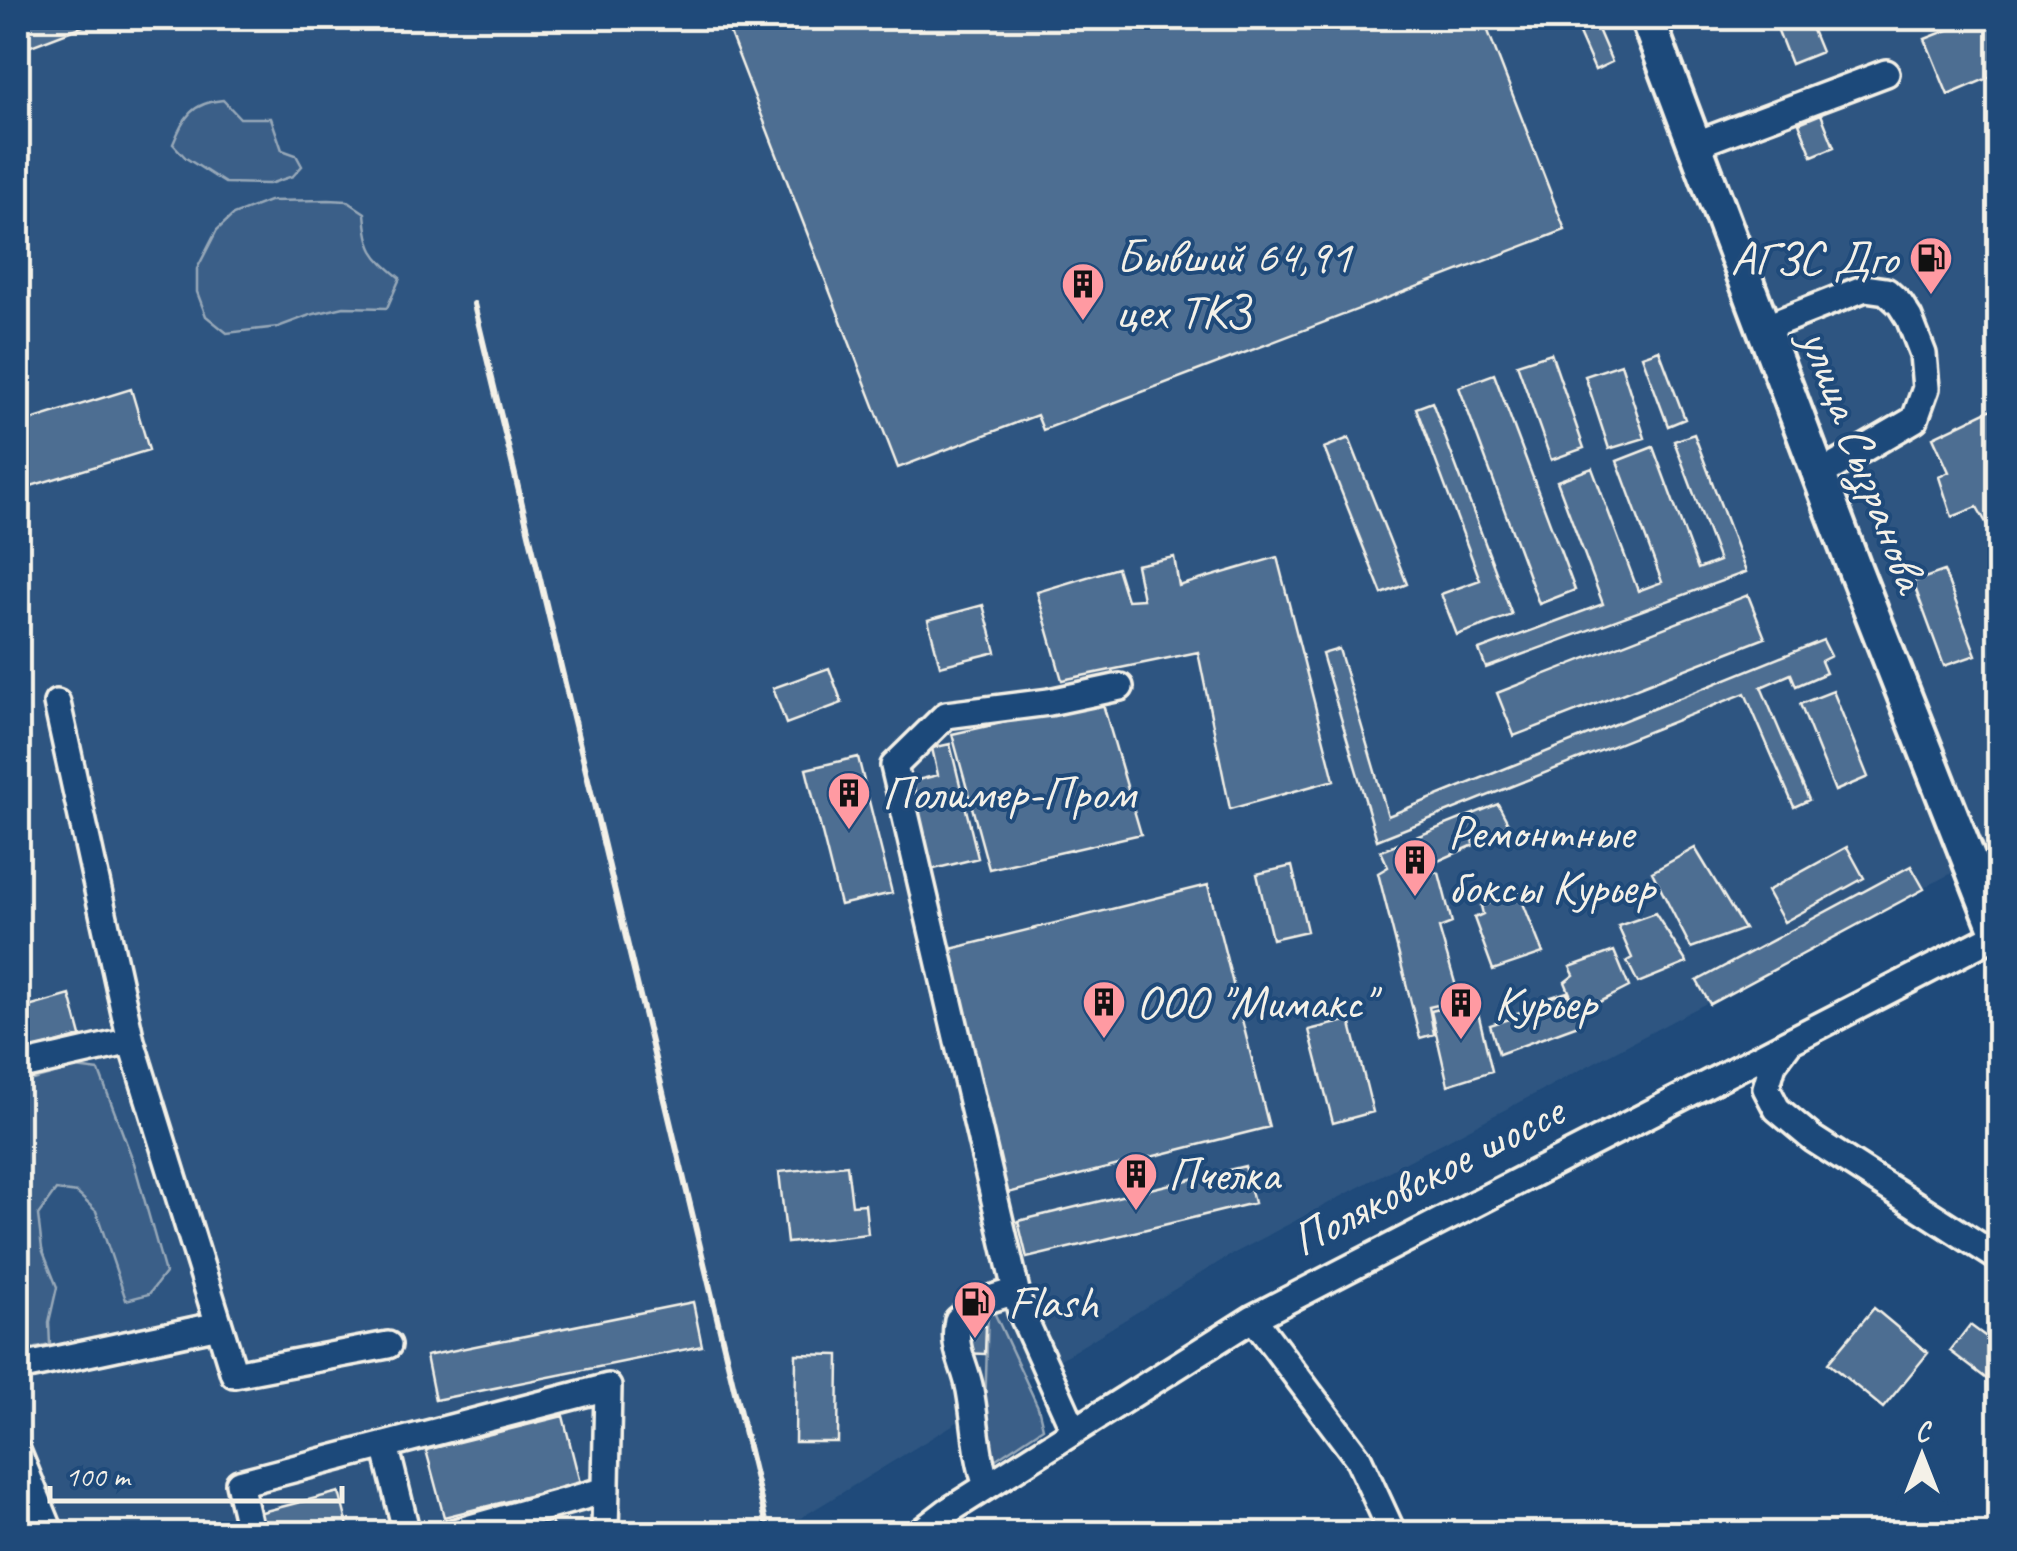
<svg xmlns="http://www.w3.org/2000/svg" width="2017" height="1551" viewBox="0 0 2017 1551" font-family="Caveat,sans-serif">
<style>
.built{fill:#2d5581}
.green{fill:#3a5f88;stroke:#97a8b8;stroke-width:2.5}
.building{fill:#4d6e92;stroke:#f4f1e8;stroke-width:2.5}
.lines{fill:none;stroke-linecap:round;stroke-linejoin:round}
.minor-casing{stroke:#f4f1e8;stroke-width:32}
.major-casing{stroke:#f4f1e8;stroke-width:40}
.minor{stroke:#1f4a7a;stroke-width:25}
.major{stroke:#1f4a7a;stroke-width:32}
.rail{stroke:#f4f1e8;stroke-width:6}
.labels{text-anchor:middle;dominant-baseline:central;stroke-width:8;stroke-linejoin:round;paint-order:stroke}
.poi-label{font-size:48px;fill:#f4f1e8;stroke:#1f4a7a;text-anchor:start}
.street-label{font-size:48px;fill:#f4f1e8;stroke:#1f4a7a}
</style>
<rect width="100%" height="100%" fill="#1f4a7a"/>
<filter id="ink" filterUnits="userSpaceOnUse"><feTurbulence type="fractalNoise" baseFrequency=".01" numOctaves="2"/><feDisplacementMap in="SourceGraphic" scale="20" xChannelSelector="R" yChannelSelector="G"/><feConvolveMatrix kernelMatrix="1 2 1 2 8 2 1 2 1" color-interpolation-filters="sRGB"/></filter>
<g filter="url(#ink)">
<path class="built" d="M18,18h1981v830l-770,408 -453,277h-758z"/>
<path class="green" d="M223,100l17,18h31l11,32 14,5 6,11 -9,10 -24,8 -44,-1 -39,-25 -13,-14c12,-28 18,-41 50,-44z
M329,200l18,1 18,12c3,37 7,42 35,65l-13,30 -43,-1 -34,8 -32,12 -51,6 -21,-17 -9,-24v-23l20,-39 16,-15 36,-14z
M76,1068l23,3 35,92 31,110 -16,21 -23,6 -30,-89 -19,-18 -21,-3 -18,25 4,34 15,38 -8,35 1,23 -18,4 -14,-1v-264z
M988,1310h5l45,97 5,21 -50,33 -9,-16z"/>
<path class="building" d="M18,18h86l-86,33z
M724,18h759l82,212 -522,200 -6,-15 -139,53z
M1773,18h34l14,34 -30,12z
M1978,18h22v55l-52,22 -23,-56z
M1594,20l18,42 -17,8 -19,-43z
M1821,114l13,33 -22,9 -13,-33z
M1659,350l26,69 -17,7 -26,-70z
M1551,353l33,95 -33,12 -34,-96z
M1621,364l24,74 -36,11 -24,-73z
M1494,374l81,216 -36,14 -80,-217z
M131,389l18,61 -118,36 -13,-42v-28l8,-3 2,8z
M1432,402l80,213 -55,20 -16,-41 39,-14 -64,-172z
M2000,405v44l-9,2 9,15v81l-23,-40 -25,10 -13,-40 10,-5 -16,-35z
M1694,434l52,138 -260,96 -7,-18 124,-46 -46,-123 35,-13 46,123 24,-9 -45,-121 36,-14 45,122 21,-8 -45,-120z
M1349,438l58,146 -25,10 -58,-146z
M1174,557l5,29 98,-29 57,223 -104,29 -32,-157 -136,28 -25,-88 80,-24 10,32 16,-1 -7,-34z
M1944,571l32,84 -32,11 -31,-84z
M1748,595l17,43 -251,98 -17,-43z
M983,605l13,47 -56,14 -12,-46z
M1823,640l8,16 -10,5 5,12 -30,13 -5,-12 -30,13 48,113 -15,7 -49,-114 -368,147 -55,-186 17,-5 49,167z
M829,668l13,35 -56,21 -13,-36z
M1833,691l35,86 -33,14 -35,-87z
M1102,701l39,133 -152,35 -37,-135z
M950,744l28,114 -48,12 -21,-88 29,-7 -6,-27z
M858,757l34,136 -52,12 -34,-136z
M1498,804l11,21 -36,13 1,7 -45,20 2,7 8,1 13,50 -13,5 21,72 -31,7 5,27 -14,4 -42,-165 10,-6 -7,-16z
M1847,847l17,31 -80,44 -17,-31z
M1695,848l49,81 -53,19 -39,-76z
M1292,866l15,65 -35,8 -15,-65z
M1911,866l13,23 -214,115 -13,-23z
M1208,885l61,242 -269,68 -61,-243z
M1519,893l24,60 -50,17 -19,-52 9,-4 -2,-8z
M1655,913l32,50 -49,20 -11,-22 5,-3 -14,-32z
M1614,951l15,36 -51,26 -13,-31 9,-7 -4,-8z
M1567,992l14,32 -82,30 -9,-29 22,-7 -1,-3 12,-4v-5z
M70,995l11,41 -63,18v-44z
M1475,1000l17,71 -44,14 -17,-74z
M1350,1020l23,92 -40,11 -24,-93z
M847,1165l5,40 13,-1 3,30 -81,9 -8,-71z
M1245,1166l9,37 -227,55 -9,-37z
M693,1302l9,44 -267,54 -9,-44z
M1874,1308l54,45 -45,55 -55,-45z
M964,1325l22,1 -1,28 -22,-1z
M1970,1325l30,22v42l-50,-38z
M796,1354l43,1 -1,87h-43z
M563,1416l17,67 -136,34 -18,-67z
M339,1492l11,42h-87l-5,-21z
M551,1521l4,13h-41z"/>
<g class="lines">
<g class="minor-casing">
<path id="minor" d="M1694,145l192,-72
M1764,328l101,-40 21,3 14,13 9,14 14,36 3,34 -11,31 -96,56
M131,1041l88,284
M1788,1044l-15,20 -7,24 11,21 36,30 187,120
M18,1067l113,-26 -74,-338
M1253,1318l105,140 35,76
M18,1368l201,-43 15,49 154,-29
M1074,1430l-53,-118 -127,-546 52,-51 103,-13 71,-15
M385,1445l22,89
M18,1453l33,81
M987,1486c-11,-32 -11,-63 -17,-96 -5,-27 -18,-41 -12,-70l22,-18 36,-11
M251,1534l-12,-51 369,-96 -3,147
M449,1534l157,-44
M918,1534l30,-23 305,-193 745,-384"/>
</g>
<g class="major-casing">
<path id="major" d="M1647,18l206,547 145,369 2,-1"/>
</g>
<use href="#minor" class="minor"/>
<use href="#major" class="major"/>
<path class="rail" d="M474,304l295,1230"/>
</g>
</g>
<defs>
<g id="fuel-pin" transform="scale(2.25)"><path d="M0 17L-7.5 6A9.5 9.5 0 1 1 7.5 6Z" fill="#ff9aa2" stroke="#1f4a7a"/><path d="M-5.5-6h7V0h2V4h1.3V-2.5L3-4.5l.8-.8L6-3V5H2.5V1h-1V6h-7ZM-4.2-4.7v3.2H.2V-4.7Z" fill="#111"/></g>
<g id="building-pin" transform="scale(2.25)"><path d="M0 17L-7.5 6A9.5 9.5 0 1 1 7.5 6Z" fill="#ff9aa2" stroke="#1f4a7a"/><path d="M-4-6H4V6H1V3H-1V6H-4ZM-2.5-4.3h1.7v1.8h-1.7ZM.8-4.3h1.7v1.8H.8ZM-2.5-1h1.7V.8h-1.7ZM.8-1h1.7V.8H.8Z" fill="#111"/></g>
</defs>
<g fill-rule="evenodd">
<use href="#fuel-pin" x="1931" y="258"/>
<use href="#building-pin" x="1083" y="284"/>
<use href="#building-pin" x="849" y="793"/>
<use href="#building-pin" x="1415" y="860"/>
<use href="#building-pin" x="1104" y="1002"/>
<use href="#building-pin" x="1461" y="1003"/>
<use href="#building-pin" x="1136" y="1174"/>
<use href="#fuel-pin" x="975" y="1302"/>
</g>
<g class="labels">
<g class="poi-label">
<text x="1116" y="256">Бывший 64,91<tspan x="1116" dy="55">цех ТКЗ</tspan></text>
<text x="1898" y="258" text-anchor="end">АГЗС Дго</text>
<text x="882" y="793">Полимер-Пром</text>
<text x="1448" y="832">Ремонтные<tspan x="1448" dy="55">боксы Курьер</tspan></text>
<text x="1136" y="1002">ООО "Мимакс"</text>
<text x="1494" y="1003">Курьер</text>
<text x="1168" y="1174">Пчелка</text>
<text x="1008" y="1302">Flash</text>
</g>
<g class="street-label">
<text transform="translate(1864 460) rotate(69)">улица Сызранова</text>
<text transform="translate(1427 1175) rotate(-27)">Поляковское шоссе</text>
</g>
</g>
<rect width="2017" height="1551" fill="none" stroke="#1f4a7a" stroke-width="60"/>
<rect x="30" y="30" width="1957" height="1491" fill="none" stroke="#f4f1e8" stroke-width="4" filter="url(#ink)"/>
<g transform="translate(1922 1456)" stroke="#1f4a7a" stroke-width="8" paint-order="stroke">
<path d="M0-8L18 38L0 25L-18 38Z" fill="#f4f1e8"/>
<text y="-15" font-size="28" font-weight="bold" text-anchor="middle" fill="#f4f1e8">С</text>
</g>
<path d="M50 1486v15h292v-15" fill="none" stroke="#f4f1e8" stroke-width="5"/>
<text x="65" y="1486" font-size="30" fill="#f4f1e8" stroke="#1f4a7a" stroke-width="8" paint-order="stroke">100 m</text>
</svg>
